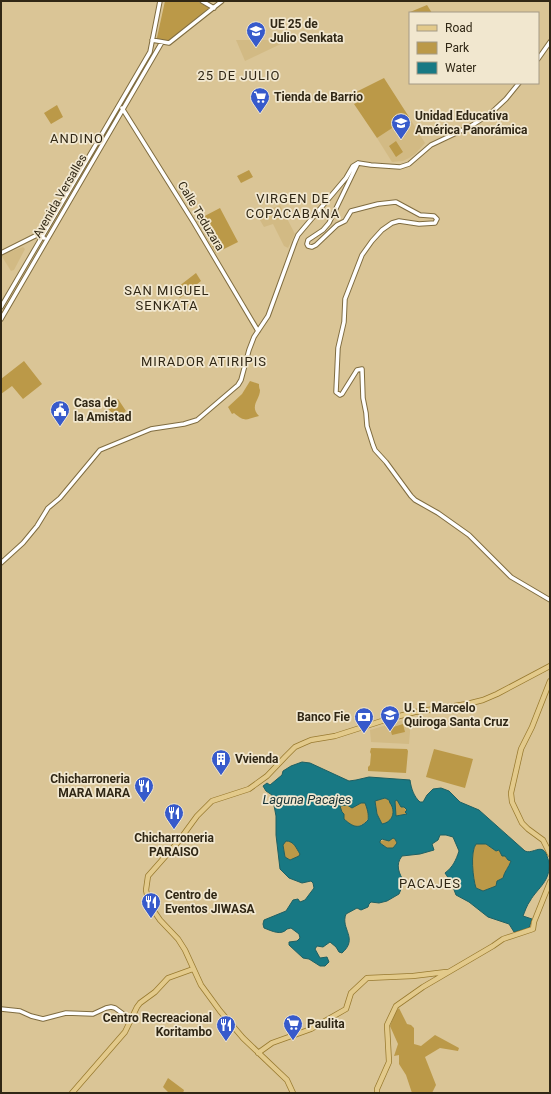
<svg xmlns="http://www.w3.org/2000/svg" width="551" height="1094" viewBox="0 0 551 1094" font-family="Roboto,sans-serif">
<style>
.built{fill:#d2ba84}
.green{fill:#bb9948}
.water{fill:#187984;stroke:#1f6063;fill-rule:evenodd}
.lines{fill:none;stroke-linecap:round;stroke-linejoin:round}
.minor-casing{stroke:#7f6c40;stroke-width:5.5}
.major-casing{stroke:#987a30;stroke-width:6}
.minor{stroke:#fff;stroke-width:3.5}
.major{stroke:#e3ca8b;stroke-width:4.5}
.labels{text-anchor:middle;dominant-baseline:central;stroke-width:3.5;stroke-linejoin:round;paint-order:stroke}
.poi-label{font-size:12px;font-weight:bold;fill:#302715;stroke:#f1e7cf;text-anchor:start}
.street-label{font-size:12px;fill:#302715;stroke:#f1e7cf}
.neighbourhood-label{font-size:13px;letter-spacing:1px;fill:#302715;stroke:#f1e7cf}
.water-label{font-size:13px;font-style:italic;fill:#173336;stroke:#f1e7cf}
</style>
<rect width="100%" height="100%" fill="#dac596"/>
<path class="built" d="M236,40h51v1l-42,20z
M409,117l16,26 -10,11 -6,4 -6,3 -11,1 -15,-24z
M280,205l15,29 -7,14 -4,-2 -11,-22 -9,3 -7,-12z
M23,247l2,2 -11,21 -3,1 -10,-16z
M410,718l1,1 -2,25 -38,-2 -1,-12z"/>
<path class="green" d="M165,1h32l12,7 -42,34 -9,1 -2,-1z
M427,5l5,8h-22v3l-1,-3 1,-1z
M384,78l25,39 -32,21 -23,-34 6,-3 -6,-8z
M57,105l6,12 -12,7 -7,-11z
M396,141l7,11 -7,5 -7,-11z
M249,170l4,7 -12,6 -4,-7z
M220,208l18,34 -22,11 -19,-33z
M196,273l5,8 -21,17 -6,-8z
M24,361l18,23 -19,15 -11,-13 -11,8v-15z
M250,381l9,3c0,2 0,4 1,6 0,10 -11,16 -1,26 -13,3 -13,7 -25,-3l-2,1 -4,-7 14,-13z
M118,399l8,12 -10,7 -9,-11z
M403,724l2,8 -13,3 -2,-7z
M371,748l36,1 1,2 -2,22 -38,-2v-4l2,-2 1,-11 -1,-2z
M434,749l39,10 -8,29 -39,-11z
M385,798c12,5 11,24 -3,26l-5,-10 -2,-13z
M397,800l10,11v3l-11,2 -1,-15z
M361,803h4c4,9 6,18 -4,22 -3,1 -6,3 -9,1 -3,-2 -5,-5 -8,-7v-5l-2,-2 -2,-6 7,-1 6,2z
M393,838l2,1 2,4 -4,5h-6l-7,-5v-2z
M286,841c8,0 11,7 14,13v2l-10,4 -5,-3 -2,-12z
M476,844h10l10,7 4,-1 8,10 3,1c-2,5 -7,11 -8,17l-6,3 -1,5 -13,5 -7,-3c-3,-9 -6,-36 0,-44z
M399,1008l8,16 4,1 3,3v16l7,2 14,-11 24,13 -1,3 -18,-3 -15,9 11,28 -4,8h-20l-6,-18 -7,-11v-9l-5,1 4,-12 -8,-18 6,-15z
M168,1078l16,12 -1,3h-14l-6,-6z"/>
<path class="water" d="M302,762l8,1 39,18 7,-1 13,-3 41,3c1,8 4,17 10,22h3l4,-7 6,-6 8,-1 8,3 11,11 19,8 46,41c6,3 13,-4 18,-1 4,2 4,8 6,11 2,21 -11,26 -19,40 -3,4 -5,10 -7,15l9,3 -3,9 -15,4 -5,-8 -21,-7 -19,-15 -13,-7 -5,-13 -6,-9c8,-6 11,-13 14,-22l-6,-14 -7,-2h-6l-2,5 -6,4 2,6 -14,4 -18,2c-7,9 -3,17 2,26l-5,12 -12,7 -8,2 -8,-1 -2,2 -1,3 -7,3 -4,-2 -11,6c-6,15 13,24 -4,39l-3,-1 -3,-5 -6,-5 -7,5 -6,-1 -2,3 5,9 7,-1 2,5 -4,4h-5l-11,-7 -6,-1 -14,-13v-3l8,-1 3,-3 -1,-4 -8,-6 -4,1c-6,7 -15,2 -23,-1l-1,-4 1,-4 22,-9 7,-11 5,-1 2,3 5,-2 9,-12 -1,-5 -2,-2 -9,2 -13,-5 -9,-9 -4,-34v-19l-4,-21 -6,-4 -3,-5 4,-3 3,2 12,-10 1,-4 8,-5zM385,798l4,2 1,3c6,8 3,19 -8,21l-5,-10 -2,-13zM397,800l4,7h3l3,3 -2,2 2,2 -11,2 -1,-15zM361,803h4c2,5 4,11 3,17 -9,10 -15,7 -24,-1v-5l-2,-2 -2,-6 7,-1 5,3zM393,838l2,1 2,4 -4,5h-6l-7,-5v-2l2,-2 7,2zM286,841c8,0 10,7 14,13l-1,2 -9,4 -5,-3 -2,-12zM476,844h10l10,7 3,-1 3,6h3l3,4 3,1c-2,6 -7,11 -8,17l-6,3 -1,5 -13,5 -7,-3c-3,-9 -6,-36 0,-44z"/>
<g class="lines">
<g class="minor-casing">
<path id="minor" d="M202,1l12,7
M152,40l17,3 53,-42
M538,59l12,-17
M122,108l72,115 64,108
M358,163l-29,60 -6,7 -15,10 -1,4 1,2 4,1 4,-2 21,-20 8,-4 6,-10 27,-7 18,-2 24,13 14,1 3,3 -2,4 -16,1 -20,-3 -7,2 -10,7 -10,11 -10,14 -17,44 -1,23 -6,26 -2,44 4,3 2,-1 15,-24 5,-1 1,29 3,15 1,13 6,19 2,5 11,12 25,34 4,4 23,13 31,22 42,42 39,23
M39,233l5,5
M1,253l36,-18
M1,307l149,-255 10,-51
M1,319l161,-277
M1,563l22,-20 14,-17 11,-18 12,-10 40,-48 51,-21 33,-5 13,-4 41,-35 3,-5 8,-30 5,-13 14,-21 27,-74 3,-7 48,-57 7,-12 5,-3 13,2 29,2 9,-3 22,-19 40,-19 20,-13 15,-14 13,-16
M1,1009l19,2 11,5 12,3 23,-6 27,1 13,-6 5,-1 4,1 15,11"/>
</g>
<g class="major-casing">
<path id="major" d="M550,681l-18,46 -11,22 -10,44 1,9 10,21 6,6 15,11 7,14
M258,1053l14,-10 39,-14 35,-20 5,-16 16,-15 46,-2 33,-4
M72,1093l53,-61 12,-25 3,-4 15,-11 13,-14 25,-9
M293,1093l-6,-13 -44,-42 -23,-27 -19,-26 -16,-35 -7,-11 -18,-19 -11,-16 -3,-14 2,-14 30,-34 19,-26 15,-15 37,-12 18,-13 19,-20 9,-9 9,-4 7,-3 24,-4 53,-17 27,-7 52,-8 16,-4 14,-6 53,-28
M377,1093v-4l12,-27 -2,-37 9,-19 27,-19 70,-41 10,-7 30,-10 1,-7 16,-40"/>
</g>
<use href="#minor" class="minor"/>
<use href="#major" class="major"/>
</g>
<defs>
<g id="school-pin" transform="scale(1)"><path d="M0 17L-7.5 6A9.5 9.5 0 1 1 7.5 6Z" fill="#375acb" stroke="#f1e7cf"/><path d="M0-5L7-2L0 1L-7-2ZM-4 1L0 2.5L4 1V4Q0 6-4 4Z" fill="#fff"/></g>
<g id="supermarket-pin" transform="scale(1)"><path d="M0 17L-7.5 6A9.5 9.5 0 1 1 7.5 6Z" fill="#375acb" stroke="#f1e7cf"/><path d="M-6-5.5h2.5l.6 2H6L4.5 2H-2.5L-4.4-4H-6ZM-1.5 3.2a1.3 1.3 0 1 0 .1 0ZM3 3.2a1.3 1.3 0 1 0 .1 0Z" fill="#fff"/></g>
<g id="civic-pin" transform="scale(1)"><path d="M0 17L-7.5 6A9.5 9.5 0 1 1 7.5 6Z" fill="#375acb" stroke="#f1e7cf"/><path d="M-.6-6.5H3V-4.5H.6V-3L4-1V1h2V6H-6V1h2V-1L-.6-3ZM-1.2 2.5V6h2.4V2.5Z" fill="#fff"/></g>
<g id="bank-pin" transform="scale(1)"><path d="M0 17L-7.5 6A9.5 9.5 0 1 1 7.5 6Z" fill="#375acb" stroke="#f1e7cf"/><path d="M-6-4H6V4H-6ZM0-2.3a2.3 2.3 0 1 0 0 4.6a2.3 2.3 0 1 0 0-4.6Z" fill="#fff"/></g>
<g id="building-pin" transform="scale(1)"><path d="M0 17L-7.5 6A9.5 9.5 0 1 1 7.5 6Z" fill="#375acb" stroke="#f1e7cf"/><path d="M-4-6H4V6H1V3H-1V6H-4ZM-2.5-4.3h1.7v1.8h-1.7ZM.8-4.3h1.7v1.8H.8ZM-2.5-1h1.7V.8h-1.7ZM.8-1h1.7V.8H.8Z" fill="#fff"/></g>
<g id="restaurant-pin" transform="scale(1)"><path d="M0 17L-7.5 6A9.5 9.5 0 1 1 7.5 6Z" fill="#375acb" stroke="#f1e7cf"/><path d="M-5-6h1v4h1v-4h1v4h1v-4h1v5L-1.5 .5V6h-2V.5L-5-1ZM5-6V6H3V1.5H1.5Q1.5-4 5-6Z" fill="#fff"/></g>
</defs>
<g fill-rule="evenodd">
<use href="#school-pin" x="256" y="31"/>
<use href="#supermarket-pin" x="260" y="97"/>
<use href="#school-pin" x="401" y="123"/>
<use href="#civic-pin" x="60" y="410"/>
<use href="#school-pin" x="390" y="715"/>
<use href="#bank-pin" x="364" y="717"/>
<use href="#building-pin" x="221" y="759"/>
<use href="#restaurant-pin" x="144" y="786"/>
<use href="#restaurant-pin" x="174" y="813"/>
<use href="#restaurant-pin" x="151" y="902"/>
<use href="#supermarket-pin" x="293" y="1024"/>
<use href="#restaurant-pin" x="226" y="1025"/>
</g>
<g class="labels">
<g class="poi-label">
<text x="270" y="24">UE 25 de<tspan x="270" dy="14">Julio Senkata</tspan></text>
<text x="274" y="97">Tienda de Barrio</text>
<text x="415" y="116">Unidad Educativa<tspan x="415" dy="14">América Panorámica</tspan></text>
<text x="74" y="403">Casa de<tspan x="74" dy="14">la Amistad</tspan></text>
<text x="404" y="708">U. E. Marcelo<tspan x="404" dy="14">Quiroga Santa Cruz</tspan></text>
<text x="350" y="717" text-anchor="end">Banco Fie</text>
<text x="235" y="759">Vvienda</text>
<text x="130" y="779" text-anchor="end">Chicharroneria<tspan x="130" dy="14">MARA MARA</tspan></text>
<text x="174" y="838" text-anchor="middle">Chicharroneria<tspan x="174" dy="14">PARAISO</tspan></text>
<text x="165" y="895">Centro de<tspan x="165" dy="14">Eventos JIWASA</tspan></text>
<text x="212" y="1018" text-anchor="end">Centro Recreacional<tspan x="212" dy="14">Koritambo</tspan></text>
<text x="307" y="1024">Paulita</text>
</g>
<g class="street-label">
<text transform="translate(60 196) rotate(-60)">Avenida Versalles</text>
<text transform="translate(201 216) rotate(59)">Calle Teduzara</text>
</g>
<g class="neighbourhood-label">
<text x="239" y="75">25 DE JULIO</text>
<text x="77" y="138">ANDINO</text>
<text x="293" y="198">VIRGEN DE<tspan x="293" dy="15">COPACABANA</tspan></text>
<text x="167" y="290">SAN MIGUEL<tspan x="167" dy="15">SENKATA</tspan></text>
<text x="204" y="361">MIRADOR ATIRIPIS</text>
<text x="430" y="883">PACAJES</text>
</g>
<g class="water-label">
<text x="307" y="799">Laguna Pacajes</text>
</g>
</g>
<rect width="551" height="1094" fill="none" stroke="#302715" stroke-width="4"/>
<rect x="409" y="12" width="130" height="72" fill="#f1e7cf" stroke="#a49a85"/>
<rect x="417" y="25" width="20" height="6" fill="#e3ca8b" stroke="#a49a85"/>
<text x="445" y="32" font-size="12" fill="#302715">Road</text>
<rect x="417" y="42" width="20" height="12" fill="#bb9948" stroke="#a49a85"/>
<text x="445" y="52" font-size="12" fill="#302715">Park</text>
<rect x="417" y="62" width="20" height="12" fill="#187984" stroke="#a49a85"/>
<text x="445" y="72" font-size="12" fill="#302715">Water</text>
</svg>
